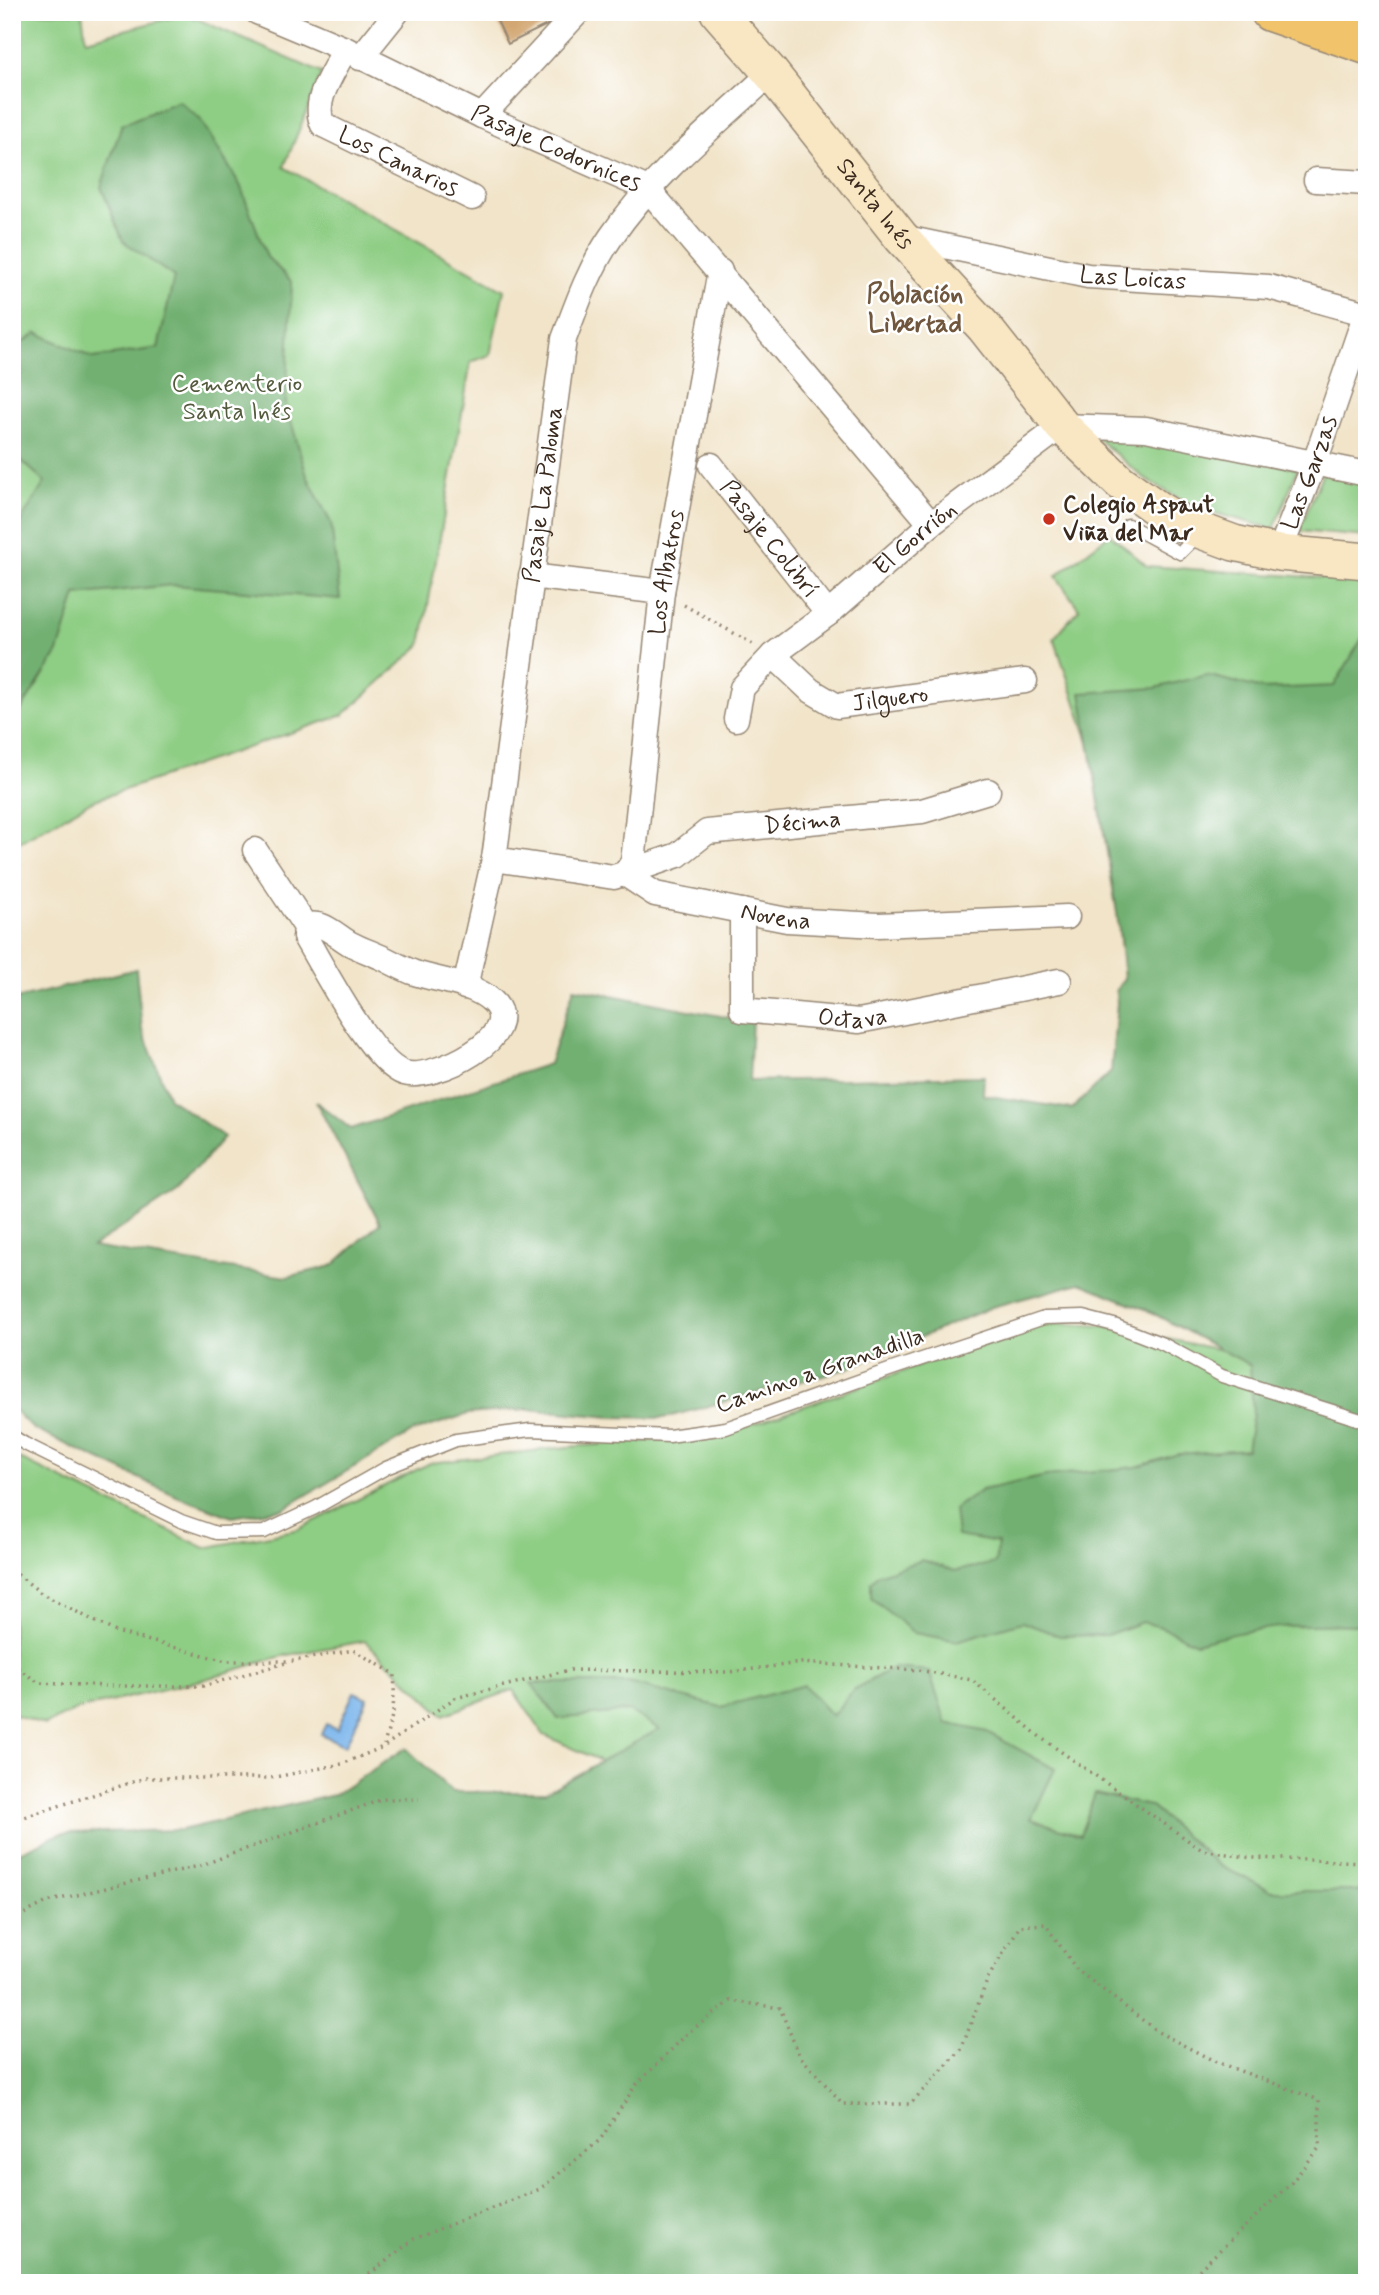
<svg xmlns="http://www.w3.org/2000/svg" width="1379" height="2295" viewBox="0 0 1379 2295" font-family="Mynerve,sans-serif">
<style>
.green{fill:#8ecd84;stroke:#647c51;stroke-width:2}
.forest{fill:#72b072;stroke:#566d48;stroke-width:2}
.water{fill:#7ab5ec;stroke:#5a7085;stroke-width:2}
.building{fill:#d3a773}
.lines{fill:none;stroke-linecap:round;stroke-linejoin:round}
.service-casing{stroke:#968774;stroke-width:15}
.minor-casing{stroke:#968774;stroke-width:27}
.secondary-casing{stroke:#968774;stroke-width:38}
.primary-casing{stroke:#968774;stroke-width:41}
.path{stroke:#968774;stroke-width:3.5;stroke-dasharray:2 5;stroke-linecap:butt}
.service{stroke:#fff;stroke-width:12}
.minor{stroke:#fff;stroke-width:24}
.secondary{stroke:#f9e7c3;stroke-width:35}
.primary{stroke:#f1c36a;stroke-width:38}
.poi-dot{fill:#c8321e;stroke:#fff;stroke-width:2.5}
.labels{text-anchor:middle;dominant-baseline:central;stroke-width:5;stroke-linejoin:round;paint-order:stroke}
.street-label{font-size:24px;fill:#3b2a1e;stroke:#fff}
.park-label{font-size:24px;fill:#545b3d;stroke:#fff}
.poi-label{font-size:24px;font-weight:bold;fill:#3b2a1e;stroke:#fff;text-anchor:start}
.neighbourhood-label{font-size:26px;font-weight:bold;fill:#70563c;stroke:#fff}
</style>
<rect width="100%" height="100%" fill="#fff"/>
<filter id="ink" filterUnits="userSpaceOnUse"><feTurbulence type="fractalNoise" baseFrequency=".0143" numOctaves="2"/><feDisplacementMap in="SourceGraphic" scale="14" xChannelSelector="R" yChannelSelector="G"/><feConvolveMatrix kernelMatrix="1 2 1 2 8 2 1 2 1" color-interpolation-filters="sRGB"/></filter>
<filter id="wash" filterUnits="userSpaceOnUse"><feTurbulence type="fractalNoise" baseFrequency=".00686" numOctaves="4" result="noise"/><feDisplacementMap in="SourceGraphic" scale="28" xChannelSelector="R" yChannelSelector="G"/><feGaussianBlur stdDeviation="1.57" result="paint"/><feColorMatrix in="noise" values="0 0 0 0 0 0 0 0 0 0 0 0 0 0 0 0 0 1.4 0 .05"/><feComposite in="paint" operator="in"/></filter>
<g filter="url(#wash)">
<rect width="100%" height="100%" fill="#f1e4c9"/>
<path class="green" d="M12,12l70,1 4,27 100,-26 136,59 -38,94 220,123 -14,65 -19,7 -50,283 -78,70 -251,86 -80,45z
M1091,433l59,5 148,30 -24,61 -78,-21 -51,-29z
M1326,465l41,9v63l-68,-6z
M1110,534l37,32 220,15v1702h-184l-556,-510 -83,-38 -31,-45 -70,25 -78,-74 -83,15 -80,24 -126,30 -31,15 -33,-11v-259l193,93 94,-19 131,-66 137,-16 155,-12 319,-112 64,3 145,30 -150,-582 -46,-136 25,-29 -23,-33z"/>
<path class="forest" d="M179,101l21,18 40,66 27,72 25,25 -6,122 21,72 24,47 9,76 -167,-14 -97,10 -18,57 -46,72v-189l33,-53 -33,-30v-102l25,-17 56,25 65,-10 16,-71 -51,-36 -22,-54 21,-63z
M1367,630v995c-61,-2 -112,1 -171,18l-35,-16 -19,-5 -35,13 -47,1 -38,-14 -65,19 -43,-8 -43,-35v-16l6,-7 45,-15 33,11 40,-8 3,-20 -41,-7 -3,-27 28,-19 64,-14 90,-9 42,-13 69,-5 6,-35 -3,-49 -103,-55 -67,-27 -88,24 -146,62 -182,49 -53,-1 -84,-8 -59,5 -55,18 -130,77 -51,8 -53,-20 -146,-68 -21,-21v-408l124,-31 6,60 27,69 55,39 -45,53 -87,57 195,30 45,-11 48,-43 -64,-121 35,27 198,-65 25,-76 178,34 -3,59 235,-5 -1,19 89,14 39,-37 6,-69 -1,-12 8,-13 -7,-65 -36,-220 74,-5 51,-13 57,14 71,-3z
M893,1668l36,3 17,52 41,9 68,37 -24,50 49,16 15,-41 55,12 70,60 52,25h95v392h-1355v-428l50,-22 119,-3 153,-35 72,-47 46,44h94l113,-63 -30,-18 -71,8 -27,-36h98l92,24 83,-22 28,31 22,-27z"/>
<path class="water" d="M354,1692l14,6 -23,48 -24,-12 5,-10 11,5z"/>
<g id="blocks">
<path class="building" d="M493,12h53l5,11 -43,21z"/>
</g>
</g>
<g filter="url(#ink)">
<use href="#blocks" fill-opacity="0" stroke="#968774" stroke-width="2"/>
<g class="lines">
<g class="service-casing">
<path id="service" d="M1128,525l52,28 20,-20
M12,1436l13,8 156,77 35,12 48,-1 51,-24 71,-40 70,-28 74,-10 139,6 57,-8 166,-59 152,-51 39,-1 31,8 49,19 59,32 145,46"/>
</g>
<g class="minor-casing">
<g id="minor">
<path id="s1" d="M257,12l88,37 137,67 166,73 283,335"/>
<path id="s2" d="M345,49c-11,23 -34,52 -22,76l149,73"/>
<path d="M360,58l37,-46"/>
<path d="M482,116l96,-104"/>
<path d="M1316,180l51,3"/>
<path id="s3" d="M901,237l187,39 181,11 98,27"/>
<path id="s4" d="M711,465l117,149"/>
<path id="s5" d="M1279,553l36,-91 51,-149"/>
<path d="M531,576l131,16"/>
<path id="s6" d="M773,655l37,35 27,16 188,-25"/>
<path id="s7" d="M736,719l6,-31 31,-33 55,-41 103,-90 131,-98 84,3 221,45"/>
<path d="M255,850l51,77 -1,10c18,30 68,127 99,136 29,9 125,-38 88,-72 -21,-19 -55,-20 -80,-29 -10,-4 -19,-9 -29,-14 -11,-5 -23,-9 -34,-15 -10,-6 -22,-17 -32,-18 -5,-1 -7,0 -11,2"/>
<path id="s8" d="M494,859l120,18 64,-22 29,-23 215,-21 66,-20"/>
<path id="s9" d="M625,874l8,-12 29,-270 58,-321"/>
<path id="s10" d="M625,874l30,20 132,26 91,5 189,-8"/>
<path id="s11" d="M742,911v99l117,11 200,-40"/>
<path id="s12" d="M465,987l29,-128 70,-520c13,-35 25,-70 47,-102 43,-63 104,-112 160,-164"/>
</g>
</g>
<g class="secondary-casing">
<g id="secondary">
<path id="s13" d="M718,12l53,61 130,164 83,90 78,99 58,56 38,27 27,16 49,18 45,10 88,8"/>
</g>
</g>
<g class="primary-casing">
<path id="primary" d="M1270,12l97,33
M1357,12l10,3"/>
</g>
<path class="path" d="M684,605l69,39
M12,1570l30,24 74,38 110,29h68l59,-11 42,24 -2,38 -9,33
M12,1664l27,19 67,3h97l86,-24
M12,1821l133,-43h125l72,-14 41,-17 72,-49 114,-28 160,2 72,-9 118,7 53,10 68,57 162,113 50,8 115,4
M12,1920l35,-18 152,-36 184,-67h36
M358,2283l56,-44 126,-50 60,-49 35,-54 55,-55 41,-30 49,7 19,47 44,49h67l51,-54 27,-72 32,-52 25,-2 32,46 81,62 58,30 103,38v48l-27,34 -107,101"/>
<use href="#service" class="service"/>
<use href="#minor" class="minor"/>
<use href="#secondary" class="secondary"/>
<use href="#primary" class="primary"/>
</g>
</g>
<circle class="poi-dot" cx="1049" cy="519" r="7"/>
<g class="labels">
<g class="street-label">
<text stroke="none"><textPath href="#s1" startOffset="329">Pasaje Codornices</textPath></text>
<text stroke="none"><textPath href="#s2" startOffset="166">Los Canarios</textPath></text>
<text stroke="none"><textPath href="#s13" startOffset="248">Santa Inés</textPath></text>
<text stroke="none"><textPath href="#s3" startOffset="236">Las Loicas</textPath></text>
<text stroke="none"><textPath href="#s5" startOffset="86">Las Garzas</textPath></text>
<text stroke="none"><textPath href="#s12" startOffset="499">Pasaje La Paloma</textPath></text>
<text stroke="none"><textPath href="#s4" startOffset="94">Pasaje Colibrí</textPath></text>
<text stroke="none"><textPath href="#s7" startOffset="261">El Gorrión</textPath></text>
<text stroke="none"><textPath href="#s9" startOffset="306">Los Albatros</textPath></text>
<text stroke="none"><textPath href="#s6" startOffset="136">Jilguero</textPath></text>
<text stroke="none"><textPath href="#s8" startOffset="322">Décima</textPath></text>
<text stroke="none"><textPath href="#s10" startOffset="159">Novena</textPath></text>
<text stroke="none"><textPath href="#s11" startOffset="210">Octava</textPath></text>
<text transform="translate(820 1371) rotate(-19)">Camino a Granadilla</text>
</g>
<g class="park-label">
<text x="237" y="384">Cementerio<tspan x="237" dy="28">Santa Inés</tspan></text>
</g>
<g class="poi-label">
<text x="1063" y="505">Colegio Aspaut<tspan x="1063" dy="28">Viña del Mar</tspan></text>
</g>
<g class="neighbourhood-label">
<text x="915" y="295">Población<tspan x="915" dy="30">Libertad</tspan></text>
</g>
</g>
<rect width="1379" height="2295" fill="none" stroke="#fff" stroke-width="42"/>
</svg>
